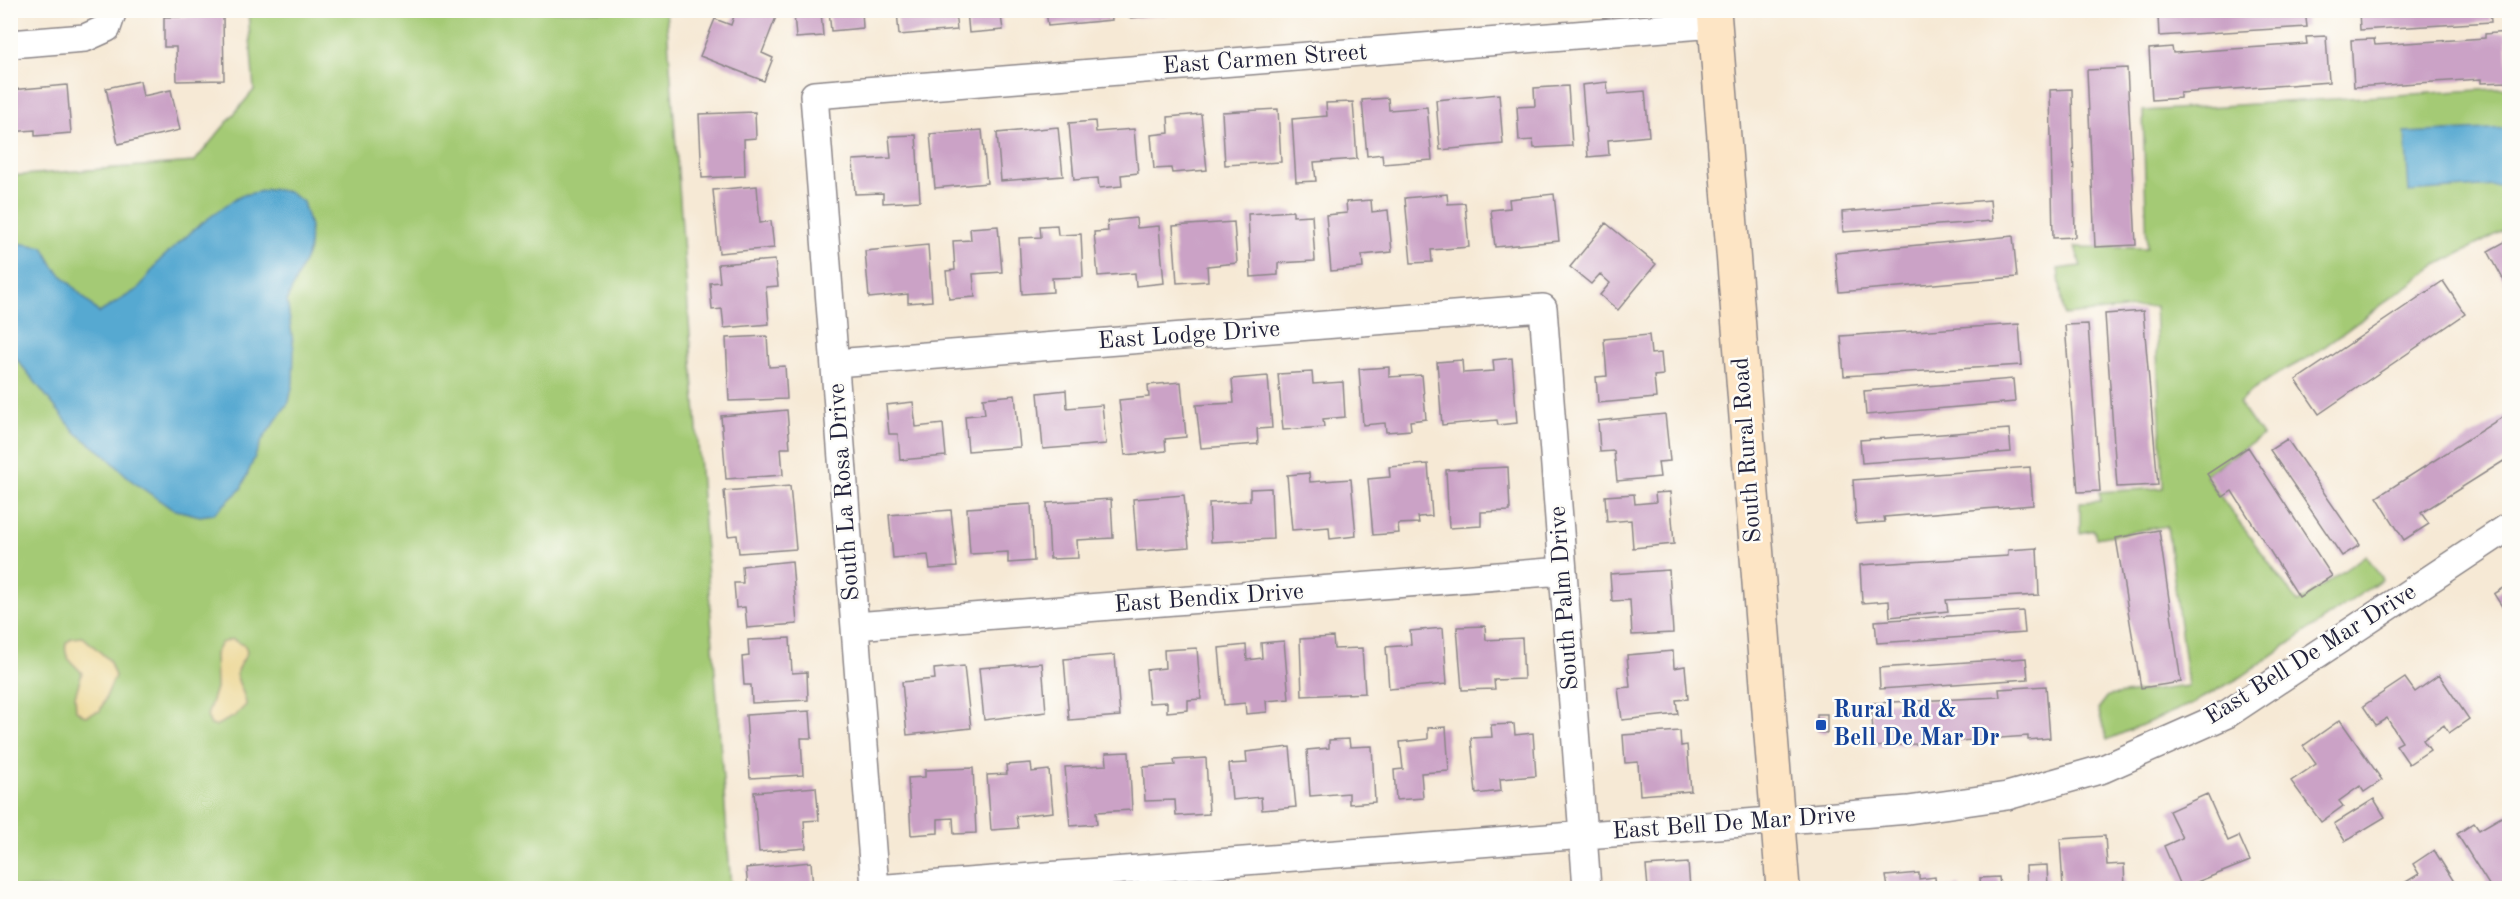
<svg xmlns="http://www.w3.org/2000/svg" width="2520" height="899" viewBox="0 0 2520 899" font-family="'Old Standard TT',serif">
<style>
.green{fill:#a4ca75;stroke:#637658;stroke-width:1.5}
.sand{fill:#eeda9e;stroke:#887e6c;stroke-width:1.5}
.water{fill:#56a9d1;stroke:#3c6686;stroke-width:1.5}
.building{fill:#cba2c6}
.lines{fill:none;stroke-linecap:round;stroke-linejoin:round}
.minor-casing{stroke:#8c8688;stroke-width:30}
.secondary-casing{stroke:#8c8688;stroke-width:36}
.minor{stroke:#fff;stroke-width:27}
.secondary{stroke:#fde5c5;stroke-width:33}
.transit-dot{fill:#1a4fb4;stroke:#fdfcf7;stroke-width:2}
.labels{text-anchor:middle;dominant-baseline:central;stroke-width:5;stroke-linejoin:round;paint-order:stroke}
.street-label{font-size:24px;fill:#22223b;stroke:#fdfcf7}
.transit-label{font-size:24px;font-weight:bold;fill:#164399;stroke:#fdfcf7;text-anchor:start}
</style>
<rect width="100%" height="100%" fill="#fdfcf7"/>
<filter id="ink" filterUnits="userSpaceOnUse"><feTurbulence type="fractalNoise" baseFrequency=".0167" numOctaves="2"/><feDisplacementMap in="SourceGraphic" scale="12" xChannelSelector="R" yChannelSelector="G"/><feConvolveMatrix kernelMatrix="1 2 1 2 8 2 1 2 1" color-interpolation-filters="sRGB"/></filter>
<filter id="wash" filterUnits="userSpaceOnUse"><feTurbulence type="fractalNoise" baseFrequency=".008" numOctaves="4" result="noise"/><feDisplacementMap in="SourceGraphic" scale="24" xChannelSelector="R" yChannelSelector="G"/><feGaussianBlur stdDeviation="1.35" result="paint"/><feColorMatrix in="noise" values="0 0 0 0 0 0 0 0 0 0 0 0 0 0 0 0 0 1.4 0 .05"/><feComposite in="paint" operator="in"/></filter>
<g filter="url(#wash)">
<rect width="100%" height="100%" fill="#f6e9d5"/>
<path class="green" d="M248,11h418l65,877h-720l-1,-712 184,-14 60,-72z
M2509,88v140l-74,38 -122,89 -39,21 -23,15 -12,12 23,33 -57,39 93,128 68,-48 16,24 -141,98 -50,27 -84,36 -9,-31 10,-13 80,-10 -21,-160 -71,12 -2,-8 -14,3v-31l21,-1 -2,-9 64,-4 -8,-182 -91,9 -6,-46 23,-3 -6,-19 72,1 -4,-137z"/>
<path class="sand" d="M83,637l26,23 6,16 -15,35 -15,5 -9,-6 -1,-14 7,-23c-9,-11 -19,-14 -16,-30l6,-5z
M232,639l13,7 2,6c-2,7 -8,12 -10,19 -3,8 9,22 9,34l-11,11 -20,10 -4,-1 -4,-9 9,-28 -1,-34 6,-11z"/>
<path class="water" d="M2509,128v57l-100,7 -4,-59z
M272,189l17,3 14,10 7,24 -1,24 -22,50 7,50 -1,33 -4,19 -27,38 -21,49 -27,25 -14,2 -28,-7 -40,-28 -28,-27 -28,-21 -57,-71 -8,-12v-102l7,-5 25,4 12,21 44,45 39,-24 22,-29 38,-34 34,-25 11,-6z"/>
<g id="blocks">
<path class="building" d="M736,10h22l18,7 -14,36 11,5 -9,23 -64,-25 15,-37 16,6z
M829,10h33l1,18 -32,3z
M897,10h58l2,20 -58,5z
M967,10h66v3l-32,3 2,14 -34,3z
M1046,10h65l1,10 -64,6z
M1128,10h52v4l-51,4z
M2235,10h70l2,17 -148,9 -1,-20z
M2359,10h131l1,12 -131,8z
M821,11l2,25 -27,2 -2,-25z
M223,16l1,64 -47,1 -1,-34h-12v-30z
M2506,32l3,50 -28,1v-4l-127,8 -3,-47 23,-1 1,6 110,-7v-4z
M2326,36l3,46 -149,11v5l-28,2 -3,-51 23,-2 1,6 134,-9 -1,-7z
M2127,68l9,177 -41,2 -8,-177z
M140,81l3,15 28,-6 9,40 -62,14 -12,-56z
M1607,82l1,12 37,-3 4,45 -41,4 1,15 -21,2 -6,-72z
M67,85l4,48 -36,3v-6l-25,2v-42z
M1568,86l4,60 -38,2 -1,-8 -14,1 -2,-34 18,-1 -1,-18z
M2072,89l3,148 -22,1 -3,-148z
M1499,94l4,50 -63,6 -4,-50z
M1388,98l1,12 38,-3 5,53 -49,4 -1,-10 -15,2 -5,-56z
M1353,102l4,57 -43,3 2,19 -20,1 -4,-63 35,-3 -1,-13z
M1278,109l3,53 -56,3 -3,-53z
M755,112l1,26 -12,1 1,37 -43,2 -3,-64z
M1201,114l6,56 -35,3 -1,-5 -17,1 -3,-34 18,-2 -1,-16z
M1095,121l1,11 38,-3 4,44 -17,2 1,11 -23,2 -1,-10 -24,2 -5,-57z
M1058,127l5,49 -62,5 -4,-48z
M982,130l5,53 -52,5 -5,-54z
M916,135l4,66 -37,2v-10l-28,1 -2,-34 38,-2 -2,-22z
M757,186l3,37 11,-2 3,27 -55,5 -6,-63z
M1447,194l1,10 17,-1 4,44 -38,3 1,12 -21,1 -6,-65z
M1554,194l5,47 -64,6 -4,-37 19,-2 -1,-9z
M1371,200l1,12 16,-2 4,42 -30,3 1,13 -32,3 -5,-56 21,-2 -1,-11z
M1990,200l2,21 -149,11 -1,-20z
M1293,211v5l19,-1 3,46 -37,2v12l-27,2 -3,-63z
M1136,218l1,10 22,-2 5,57 -28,3 -1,-13 -37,3 -4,-44 14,-1 -1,-10z
M1234,222l3,41 -30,3 1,15 -31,2 -4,-57z
M1606,223l50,41 -38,46 -18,-15 10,-12 -10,-9 -9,10 -21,-17z
M1057,225l1,10 23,-1 2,43 -31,1 1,14 -31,2 -3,-56 22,-1 -1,-11z
M998,226l4,46 -29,2 2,23 -26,2 -3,-28 9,-1 -2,-29 18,-1 -1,-12z
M2013,236l4,41 -178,15 -4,-39z
M2510,239v53l-22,-41z
M928,245l4,56 -24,2v-9l-39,4 -4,-47z
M775,260l3,26 -12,1 3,37 -45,4 -2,-19 -10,1 -2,-27 10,-1 -2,-18z
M2443,281l22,33 -146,100 -23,-34z
M2143,311l15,174 -41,2 -12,-173z
M2019,324l3,41 -178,11 -3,-40z
M2088,324l12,167 -22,1 -13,-167z
M1649,335l2,19 10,-1 2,22 -9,1 2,22 -58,5 -2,-26 11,-1 -3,-37z
M767,336l2,31 16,-1 2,33 -58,2 -3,-63z
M1512,358l5,65 -19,2 -1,-5 -55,5 -5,-63 25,-2 1,13 31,-2 -1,-11z
M1389,367v10l33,-2 4,44 -16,2 1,9 -25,2 -1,-9 -22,2 -4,-56z
M1312,372l1,12 30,-2 2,35 -22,2 1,8 -41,3 -5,-56z
M1268,376l4,52 -15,1 1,15 -57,4 -5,-43 38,-2 -2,-24z
M2013,379l2,23 -149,13 -2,-24z
M1181,382l5,55 -21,2 1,12 -41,4 -6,-55 30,-3 -1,-12z
M1066,390l1,18 35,-3 4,39 -63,5 -5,-56z
M1015,395l5,52 -52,4 -3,-35 20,-2 -2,-16z
M913,402l3,25 27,-3 3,32 -46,4 -2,-26h-9l-3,-29z
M787,410l3,38h-9l2,27 -57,4 -5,-63z
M2510,412v45l-89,56 8,11 -25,16 -27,-43z
M1665,414l5,47 -12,1 2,15 -43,4 -3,-30 -14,1 -2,-31z
M2009,429l2,23 -149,11 -2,-23z
M2287,439l73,106 -18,11 -72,-106z
M2248,447l84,129 -33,21 -67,-106 -9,6 -16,-23z
M1428,464l4,52 -14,1 1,6 -21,1 1,9 -26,2 -5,-56 22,-2 -1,-10z
M1508,467l2,44 -29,1v14l-32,2 -3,-58z
M2030,467l3,38 -149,12 1,5 -29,2 -3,-44z
M1309,473l1,9 41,-3 5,57 -26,3 -1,-12 -37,3 -5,-55z
M790,486l6,63 -57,4 -2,-18 -9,1 -4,-45z
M1271,488l2,51 -62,3 -2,-39 41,-2v-12z
M1670,492l4,52 -41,4 -2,-28 -24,2 -2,-26 29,-2 1,10 21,-2 -1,-9z
M1184,495l5,52 -52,4 -4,-52z
M1111,499l2,39 -36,2 1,18 -28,1 -3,-56z
M1031,504l3,57 -26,2v-11l-38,2 -3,-46z
M951,510l6,57 -27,2 -2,-14 -35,3 -4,-43z
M2159,530l22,152 -40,6 -25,-150z
M2037,548l2,47 -93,5 2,11 -58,6 -1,-16 -27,2 -2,-38 148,-9v-6z
M792,561l5,63 -50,4 -2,-21 -9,1 -2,-25h9l-1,-17z
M1669,570l4,63 -41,2 -2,-35 -18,1 -2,-27z
M2510,584v35l-16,-25z
M2023,611l2,22 -148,10 -2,-22z
M1485,626l1,14 36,-2 2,41 -30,1 1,9 -33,1 -5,-63z
M1443,628l4,56 -58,5 -3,-42 25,-2 -1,-14z
M1333,637l1,12 28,-1 3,45 -63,3 -2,-57z
M790,638l2,35 15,-1 1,28 -56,3 -1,-18h-7l-2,-28 7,-1 -1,-16z
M1284,641l5,58 -23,2 1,11 -21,2 -1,-11 -21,2 -5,-57 27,-3 1,15 15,-2 -1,-15z
M1197,648l4,51 -13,1v10l-21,2v-10l-18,1 -3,-33 19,-2 -1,-18z
M1673,651l1,17 11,-2 3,33 -12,1 2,14 -56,6 -4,-32 12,-1 -3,-32z
M1115,655l5,61 -51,4 -5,-61z
M2026,658l2,21 -148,10 -1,-21z
M1042,663l4,49 -62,8 -5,-52z
M964,666l7,62 -64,7 -5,-53 33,-3 -1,-10z
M2439,675l30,44 -20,14 -5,-8 -21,15 7,10 -21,14 -13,-19 6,-3 -15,-24 -11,7 -13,-19 42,-28 10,14z
M2046,686l4,52 -22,2v-4l-154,11 -3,-44 129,-6 -1,-8z
M810,711l2,27h-11l2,37 -53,3 -4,-63z
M1817,714h10v19l-10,-1z
M2340,720l42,60 -18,12 -4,-6 -21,15 4,5 -22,16 -30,-41 25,-17 -13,-18z
M1514,724l1,11 18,-2 3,43 -36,3 1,12 -25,3 -5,-56 21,-1 -1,-12z
M1446,727l3,44 -28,2 2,25 -27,2 -2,-30 9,-1 -3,-27 28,-3v-11z
M1680,731l1,15 6,-1 4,46 -51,4 -2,-33 -13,1 -2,-28z
M1349,739l1,8 22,-1 3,56 -26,2v-11l-39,3 -3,-46 22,-2v-8z
M1290,747l6,60 -34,3 -1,-13 -29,3 -3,-36 18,-1 -1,-11z
M1129,752l3,58 -36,2 1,12 -27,2 -5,-59 42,-2 -1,-12z
M1206,758l3,56 -33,2 -1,-16 -30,1 -2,-34 32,-2 -1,-5z
M1031,763l1,9 17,-2 4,42 -37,4 2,12 -27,2 -4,-55 20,-1 -1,-9z
M973,768l3,65 -22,1 -1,-16 -15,1v14l-27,2 -3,-57 17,-1v-7z
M816,787l3,33 -15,1 2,27 -47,4 -5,-60z
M2207,794l21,47 11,-5 11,25 -68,27 -18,-42 18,-8 -13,-27z
M2374,799l11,18 -40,24 -11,-17z
M2510,812v76h-19l-34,-54 17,-11 5,7z
M2105,836l2,29 17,-1 1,24h-62l-3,-49z
M2434,850l24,38h-62l23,-14 -6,-10z
M811,862l2,26h-65l-2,-20z
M1688,863l2,25h-42l-2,-22z
M2047,865l1,23h-21l-1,-22z
M1919,873v6l16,-2 1,11h-48l-2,-12z
M1999,877l1,11h-19l-1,-10z
M1960,885v3h-18v-1z"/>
</g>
</g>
<g filter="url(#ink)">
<use href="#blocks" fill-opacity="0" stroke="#8c8688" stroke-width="1.5"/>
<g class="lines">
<g class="minor-casing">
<path id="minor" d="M10,44l75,-6 22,-10 6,-18
M835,363l708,-55 44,580
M855,626l708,-55
M875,888l-61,-793 901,-71
M888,888l936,-71 84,-7 99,-14 96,-27 124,-55 283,-188"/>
</g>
<g class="secondary-casing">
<path id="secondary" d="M1714,10l69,878"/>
</g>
<use href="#minor" class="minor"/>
<use href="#secondary" class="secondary"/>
</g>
</g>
<rect class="transit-dot" x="1815" y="719" width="12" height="12" rx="3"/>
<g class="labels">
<g class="street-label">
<text transform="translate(1265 60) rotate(-4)">East Carmen Street</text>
<text transform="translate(1189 336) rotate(-4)">East Lodge Drive</text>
<text transform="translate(1748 450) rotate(-94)">South Rural Road</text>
<text transform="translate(845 492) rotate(-94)">South La Rosa Drive</text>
<text transform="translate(1565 598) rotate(-94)">South Palm Drive</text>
<text transform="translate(1209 599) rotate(-4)">East Bendix Drive</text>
<text transform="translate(2311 655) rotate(-32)">East Bell De Mar Drive</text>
<text transform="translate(1734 824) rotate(-4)">East Bell De Mar Drive</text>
</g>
<g class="transit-label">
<text x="1833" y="711">Rural Rd &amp;<tspan x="1833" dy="28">Bell De Mar Dr</tspan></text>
</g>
</g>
<rect width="2520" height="899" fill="none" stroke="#fdfcf7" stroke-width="36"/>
</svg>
